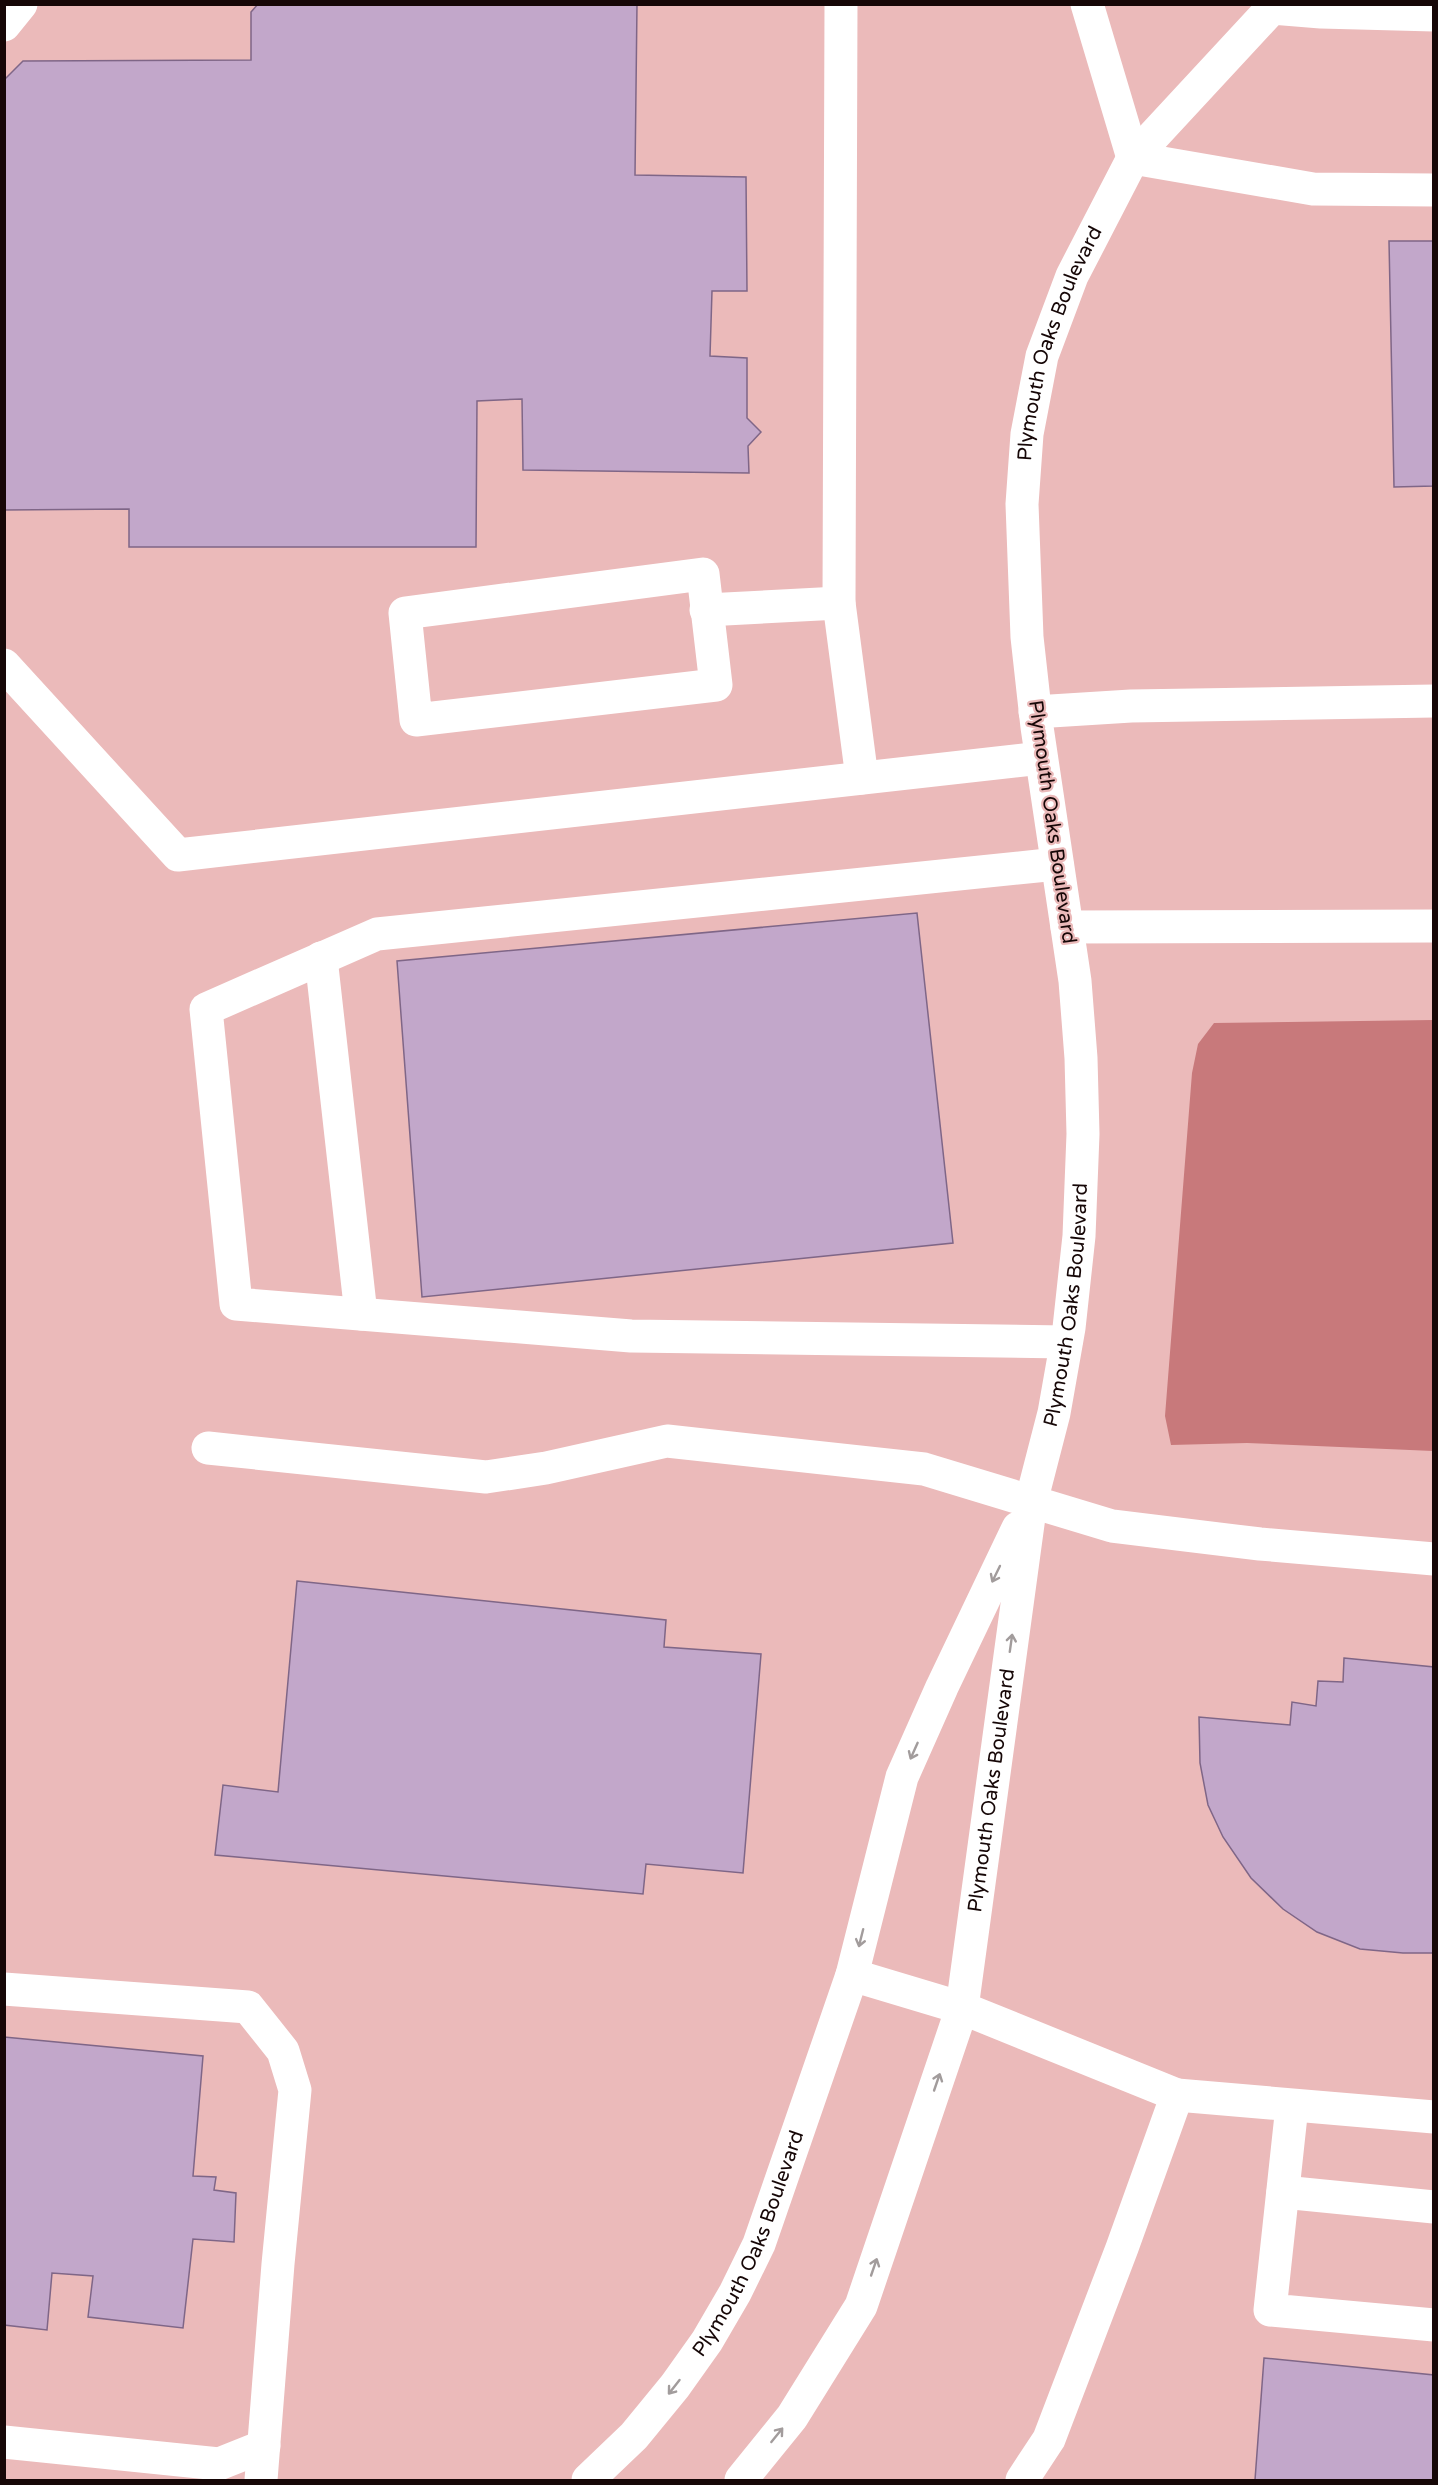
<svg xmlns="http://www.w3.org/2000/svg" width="1438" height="2485" viewBox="0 0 1438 2485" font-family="'Varela Round',sans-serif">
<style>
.forest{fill:#c8797b}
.building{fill:#c2a7ca;stroke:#7f6687;stroke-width:1.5}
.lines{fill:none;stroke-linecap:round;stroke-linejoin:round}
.minor{stroke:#fff;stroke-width:33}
.oneway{stroke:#a29c9c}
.labels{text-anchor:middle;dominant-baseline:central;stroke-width:4.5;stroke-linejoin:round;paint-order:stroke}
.street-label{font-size:20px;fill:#160707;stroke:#ebbaba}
</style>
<rect width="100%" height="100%" fill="#ebbaba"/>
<path class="forest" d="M1433,1020v431l-186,-8 -76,2 -6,-29 27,-343 6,-29 16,-21z"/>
<path class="building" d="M258,4h379l-2,171 111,2 1,114h-35l-2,65 37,2v60l14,14 -13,14 1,27 -226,-3 -1,-71 -45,2 -1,146h-347v-38l-125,1v-430l19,-19 228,-1v-48z
M1389,241h45v245l-40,1z
M917,913l36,330 -531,54 -25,-336z
M297,1581l369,39 -2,27 97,7 -18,219 -97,-9 -3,30 -428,-39 8,-70 55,7z
M1344,1658l90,9v286h-31l-43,-4 -43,-17 -34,-23 -32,-31 -28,-41 -15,-32 -8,-42 -1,-46 91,8 2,-23 24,4 2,-25 25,1z
M4,2037l199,19 -10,120 23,1 -2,13 22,3 -2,49 -41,-3 -10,89 -95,-11 5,-41 -41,-3 -5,57 -43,-5z
M1264,2358l170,17v105h-179z"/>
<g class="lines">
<g class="minor">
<path d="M841,4l-2,599 23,175"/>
<path d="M1087,4l46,154"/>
<path d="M4,25l17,-21"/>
<path d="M1133,158l180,31 121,1"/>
<path d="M703,574l13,111 -300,35 -11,-107z"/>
<path d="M706,610l133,-7"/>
<path d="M4,665l174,190 863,-97"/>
<path d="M1035,712l96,-6 303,-5"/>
<path d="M1057,864l-680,70 -171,75 30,295 395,32 435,6"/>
<path d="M1067,927l367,-1"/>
<path d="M321,958l40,356"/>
<path d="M208,1448l278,29 60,-9 121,-27 257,28 188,57 148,18 174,15"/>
<path d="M852,1975l110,33 215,87 -55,153 -73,191 -27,41"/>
<path d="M4,1989l244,18 35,44 12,39 -17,174 -17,216"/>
<path d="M1177,2095l257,22"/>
<path d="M1292,2106l-22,204 164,15"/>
<path d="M1283,2192l151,15"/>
<path d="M4,2442l215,22 45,-18"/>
<path id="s1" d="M588,2480l46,-44 41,-50 32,-45 28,-48 24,-49 93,-269 50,-198 40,-90 76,-159"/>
<path id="s2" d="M741,2480l51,-63 69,-111 101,-298 69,-506 23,-89 15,-85 10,-92 4,-102 -2,-76 -6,-77 -38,-254 -10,-90 -5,-133 5,-70 15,-78 30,-80 61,-118 139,-150 49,4 113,3"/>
</g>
</g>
<defs><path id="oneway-shaft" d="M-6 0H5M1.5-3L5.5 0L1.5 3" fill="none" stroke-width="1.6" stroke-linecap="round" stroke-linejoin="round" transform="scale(1.5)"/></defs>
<g class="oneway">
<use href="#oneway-shaft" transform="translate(996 1574) rotate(116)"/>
<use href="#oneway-shaft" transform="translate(1011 1643) rotate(-82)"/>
<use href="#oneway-shaft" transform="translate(914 1751) rotate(114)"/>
<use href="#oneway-shaft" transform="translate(861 1938) rotate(104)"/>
<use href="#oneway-shaft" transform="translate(937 2082) rotate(-71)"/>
<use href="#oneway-shaft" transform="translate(874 2267) rotate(-71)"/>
<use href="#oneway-shaft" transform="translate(674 2387) rotate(128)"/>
<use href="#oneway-shaft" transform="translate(777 2435) rotate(-51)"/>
</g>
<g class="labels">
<g class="street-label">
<text stroke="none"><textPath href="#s2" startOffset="2210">Plymouth Oaks Boulevard</textPath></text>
<text transform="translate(1052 822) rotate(82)">Plymouth Oaks Boulevard</text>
<text stroke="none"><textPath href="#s2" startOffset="1238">Plymouth Oaks Boulevard</textPath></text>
<text stroke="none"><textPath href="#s2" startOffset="746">Plymouth Oaks Boulevard</textPath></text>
<text stroke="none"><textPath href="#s1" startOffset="290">Plymouth Oaks Boulevard</textPath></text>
</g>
</g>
<rect width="1438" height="2485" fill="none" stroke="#160707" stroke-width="12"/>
</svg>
